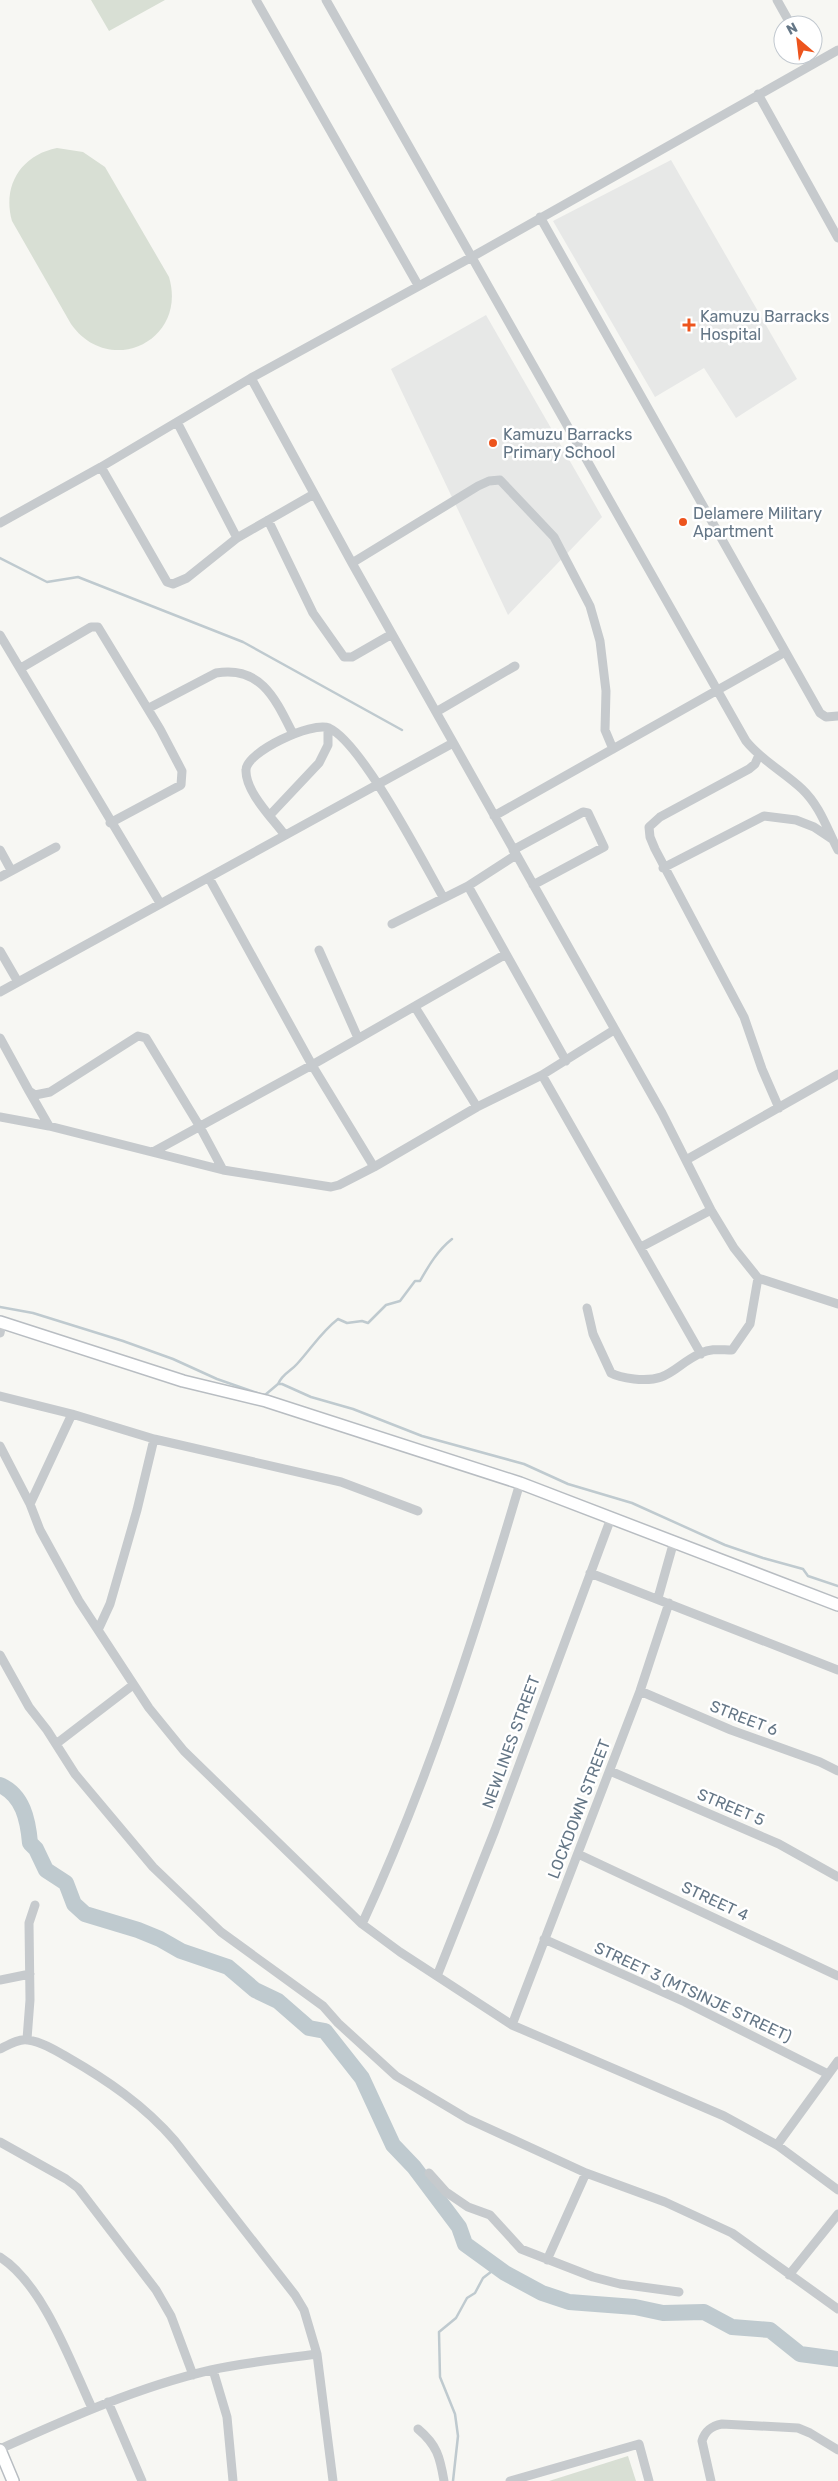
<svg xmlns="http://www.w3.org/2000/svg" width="838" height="2481" viewBox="0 0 838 2481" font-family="Rubik,sans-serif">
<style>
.built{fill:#e7e8e7}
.green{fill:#d8dfd4}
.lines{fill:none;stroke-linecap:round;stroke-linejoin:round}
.stream{stroke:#bfcacf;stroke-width:2.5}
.river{stroke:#bfcacf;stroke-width:16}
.secondary-casing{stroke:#b8bdc2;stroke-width:14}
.street{stroke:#c6cacd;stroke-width:9}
.secondary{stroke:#fff;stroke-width:11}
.poi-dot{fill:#ed541d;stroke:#fff;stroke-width:2}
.labels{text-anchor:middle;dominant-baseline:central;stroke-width:5;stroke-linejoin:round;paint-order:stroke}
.poi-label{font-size:16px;fill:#647686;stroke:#fff;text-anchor:start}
.street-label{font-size:16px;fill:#647686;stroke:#fff}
</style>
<rect width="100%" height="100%" fill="#f7f7f3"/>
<path class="built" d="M671,160l126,219 -61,39 -32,-50 -49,29 -102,-176z
M486,315l116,202 -94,98 -117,-246z"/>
<path class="green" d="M91,0h74l-56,31z
M57,148l26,4 22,15 64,110c19,64 -60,101 -98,47l-59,-103c-10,-35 9,-66 45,-73z
M628,2456l8,25h-87z"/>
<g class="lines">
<path class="stream" d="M0,558l47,24 31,-5 165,65 159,88
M0,1307l33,6 90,28 50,18 44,20 43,15 5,1 13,-11h4l29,13 42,12 69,27 102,28 44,20 64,19 93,42 38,13 40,11 5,7 30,10
M278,1384c5,-11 12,-12 19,-20 14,-15 24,-32 41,-45l9,4 15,-2 6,2 18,-18 14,-4 15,-20h5c9,-16 18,-31 32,-42
M453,2481l5,-45 -3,-22 -15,-37 -1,-45 17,-14 11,-20 8,-5 8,-15 13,-10"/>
<path class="river" d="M0,1785c23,10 28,35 30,58l6,6 10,21 20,13 8,21 11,10 53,16 22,9 21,12 47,16 27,23 23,11 31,27 16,3 37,47 31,67 21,22 45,60 6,17 40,29 37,20 27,9 66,5 28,6 41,-1 28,15 38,3 30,24 38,5"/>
<g class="secondary-casing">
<path id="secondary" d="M0,1322l183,59 83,20 254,82 318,122
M0,2450l13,31"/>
</g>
<path class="street" d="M256,0l162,285
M326,0l420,741c15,19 38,31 56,48 18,17 25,40 36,61
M777,0l14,25
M807,55l5,9
M758,94l80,144
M540,217l280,496 6,4 12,-1
M251,378l101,185 310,550 49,97 23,38 24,30 80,26
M177,422l60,116
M101,467l66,115 6,2 14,-6 50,-40 77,-44
M268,520l45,93 31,44h8l40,-23
M0,523l101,-56 150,-89 219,-120 368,-208
M352,563l126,-77 11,-5 11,-1 54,57 36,69 10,35 6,50 -1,39 8,19
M0,635l160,268
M21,668l70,-41h7l62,102 22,42 -1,14 -71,38
M149,708l67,-35c45,-8 60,27 77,61
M436,712l79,-46
M759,755l-4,9 -6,5 -89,48 -11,10 1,10 5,12 89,168 18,52 17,39
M270,815l49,-52 9,-18v-17
M494,816l291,-164
M284,834c-12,-16 -39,-43 -38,-64 0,-18 66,-49 83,-42 33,15 94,134 114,169
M0,850l11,20
M513,850l70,-38 5,1 16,34 -71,38
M663,868l101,-52 32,4 18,7 18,12
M0,877l56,-30
M209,878l103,187 62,102
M468,886l98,175
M392,924l76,-38 48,-31
M319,950l39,88
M0,951l18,31
M0,992l453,-249
M415,1007l62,100
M0,1038l29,53 6,4 15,-3 88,-56 8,2 54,89 23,43
M542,1075l159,279
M29,1091l20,35
M0,1117l49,9 174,44 108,17 8,-2 35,-18 103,-60 65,-32 72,-45
M153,1152l159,-87 194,-111
M686,1160l152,-86
M641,1247l70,-37
M587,1308l6,26 18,39c7,4 15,5 23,6 36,4 39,-13 67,-26 11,-5 20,-3 31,-3l18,-26 8,-46
M0,1333l2,-10
M0,1396l72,18 82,25 187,43 77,29
M0,1446l30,58 10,26 39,71 70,107 35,43 178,173 38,28 112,73 212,91 53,29 61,45
M30,1504l42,-90
M590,1573l248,97
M658,1598l16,-57
M98,1630l12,-26 27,-94 17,-71
M0,1655l29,52 18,23 28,44 78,93 68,65 102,74 15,17 58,53 72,43 118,54 79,29 67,31 106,76
M640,1691l91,39 89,32 18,9
M56,1744l77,-59
M610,1771l169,73 59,33
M578,1854l260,122
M362,1924c66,-142 114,-292 158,-441
M544,1939l141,63 143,72
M437,1976l58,-146 116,-312
M0,1980l30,-6
M512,2025l128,-334 29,-88
M27,2039l3,-39 -1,-77 6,-18
M0,2049c8,-4 19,-11 28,-9 14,2 27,10 39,17 40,23 77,48 108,84l120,154 9,15 13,44 16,127
M0,2142l66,37 12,9 78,102 15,26 22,59
M777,2145l61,-84
M429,2173l17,19 22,15 22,8 31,34 72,28 27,7 59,8
M0,2257c43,27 71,106 92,151
M547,2260l39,-87
M789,2275l49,-61
M213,2370l14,47 6,64
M108,2402l34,79
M418,2429c19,16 22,28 26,52
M0,2449c69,-31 138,-62 211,-79 35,-8 71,-11 106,-16
M510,2481l129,-37 10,37
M711,2481l-9,-40c3,-10 9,-15 20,-17l76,4 12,5 28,17"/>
<use href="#secondary" class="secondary"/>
</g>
<g class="poi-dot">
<path d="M686.5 317.5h5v5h5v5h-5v5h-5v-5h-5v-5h5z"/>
<circle cx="493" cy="443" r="5"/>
<circle cx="683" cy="522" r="5"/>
</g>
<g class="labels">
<g class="poi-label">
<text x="700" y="316">Kamuzu Barracks<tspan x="700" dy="18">Hospital</tspan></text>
<text x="503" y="434">Kamuzu Barracks<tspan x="503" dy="18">Primary School</tspan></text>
<text x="693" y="513">Delamere Military<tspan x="693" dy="18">Apartment</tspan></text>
</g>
<g class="street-label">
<text transform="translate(744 1718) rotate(21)">STREET 6</text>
<text transform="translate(511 1742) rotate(-70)">NEWLINES STREET</text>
<text transform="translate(731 1807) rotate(23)">STREET 5</text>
<text transform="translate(579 1809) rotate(-69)">LOCKDOWN STREET</text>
<text transform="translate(715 1901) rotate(25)">STREET 4</text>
<text transform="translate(693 1992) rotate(25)">STREET 3 (MTSINJE STREET)</text>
</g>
</g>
<g transform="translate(798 40) rotate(332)"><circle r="24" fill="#ffffff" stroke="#c1c8cf"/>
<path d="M0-4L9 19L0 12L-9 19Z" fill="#ed541d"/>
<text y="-8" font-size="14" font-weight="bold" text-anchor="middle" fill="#647686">N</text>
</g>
</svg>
